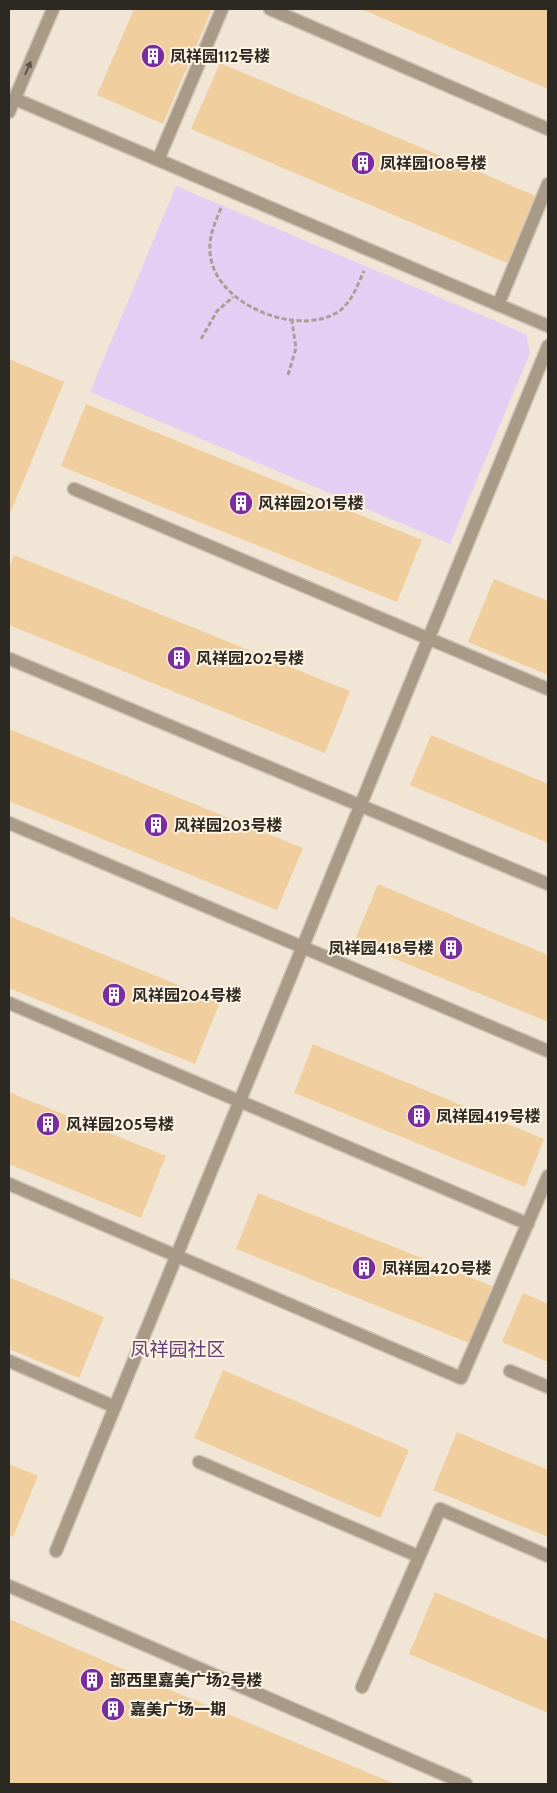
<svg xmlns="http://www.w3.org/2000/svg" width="557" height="1793" viewBox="0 0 557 1793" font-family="Cabin,'Noto Sans SC',sans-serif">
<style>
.green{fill:#e5cef3}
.building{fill:#f0ce9d}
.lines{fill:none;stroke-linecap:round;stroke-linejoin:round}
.minor-casing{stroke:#cec4b6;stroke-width:15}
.path{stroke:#a8a093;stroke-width:3;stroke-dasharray:5 2.5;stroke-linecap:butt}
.minor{stroke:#a89a86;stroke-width:12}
.oneway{fill:#5e564a}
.labels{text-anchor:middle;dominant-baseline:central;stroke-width:4;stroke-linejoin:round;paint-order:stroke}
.poi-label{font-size:16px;font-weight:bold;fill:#2c2822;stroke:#fef3e3;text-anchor:start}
.quarter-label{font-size:19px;fill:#643e77;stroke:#fef3e3}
</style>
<rect width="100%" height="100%" fill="#f1e6d6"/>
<path class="green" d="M176,186l350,148 4,19 -80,191 -360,-152z"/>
<path class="building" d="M134,9h78l-49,115 -66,-29z
M361,9h187v80z
M220,63l316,133 -29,67 -316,-134z
M9,359l55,23 -55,134z
M86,404l336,136 -25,62 -336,-136z
M14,555l336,136 -25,62 -316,-128v-56z
M494,579l54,22v74l-80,-33z
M9,729l294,119 -26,62 -268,-109z
M431,735l117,49v59l-138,-58z
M378,884l170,71v67l-194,-80z
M9,916l211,86 -25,62 -186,-76z
M313,1044l231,95 -19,48 -231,-94z
M9,1092l157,64 -25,62 -132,-54z
M258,1193l234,93 -23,57 -233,-94z
M9,1277l95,40 -25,61 -70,-29z
M523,1293l25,11v58l-46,-20z
M223,1370l186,80 -29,68 -186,-80z
M457,1432l91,38v67l-115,-47z
M9,1464l29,12 -25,61 -4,-2z
M435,1592l113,48v73l-139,-59z
M9,1619l166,73 220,92h-386z"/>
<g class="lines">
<g class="minor-casing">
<path id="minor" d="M270,9l278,120
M15,99l533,227
M9,112l44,-103
M158,160l64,-151
M498,305l50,-121
M74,489l474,200
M10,659l538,225
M9,823l539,228
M9,1003l519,221
M9,1184l452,194 87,-202
M9,1361l106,46
M510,1371l38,16
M199,1462l219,94
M56,1551l492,-1205
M9,1586l457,198
M362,1687l78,-178 108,47"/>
</g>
<path class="path" d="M221,208c-7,17 -14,32 -10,51 9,47 87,78 127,53 14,-10 19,-26 26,-41
M201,339l16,-28 16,-14
M288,375l8,-27 -4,-26"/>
<use href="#minor" class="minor"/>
</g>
<defs><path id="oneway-solid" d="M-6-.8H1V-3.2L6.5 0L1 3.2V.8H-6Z" transform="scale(1.25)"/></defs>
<use class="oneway" href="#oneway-solid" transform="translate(28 68) rotate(-67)"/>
<defs>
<g id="building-disc" transform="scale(1.25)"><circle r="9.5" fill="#7b2d9e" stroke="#fef3e3"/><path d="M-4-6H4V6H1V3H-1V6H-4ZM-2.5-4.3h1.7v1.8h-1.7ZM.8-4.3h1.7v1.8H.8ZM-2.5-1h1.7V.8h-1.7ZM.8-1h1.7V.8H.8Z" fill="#fff"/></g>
</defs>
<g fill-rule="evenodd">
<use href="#building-disc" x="153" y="56"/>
<use href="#building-disc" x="363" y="163"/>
<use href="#building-disc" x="241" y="503"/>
<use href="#building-disc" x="179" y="658"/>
<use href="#building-disc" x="156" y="825"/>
<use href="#building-disc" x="451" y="948"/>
<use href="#building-disc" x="114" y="995"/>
<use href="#building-disc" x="419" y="1116"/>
<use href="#building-disc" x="48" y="1124"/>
<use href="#building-disc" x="364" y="1268"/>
<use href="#building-disc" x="92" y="1680"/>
<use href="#building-disc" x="113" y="1709"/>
</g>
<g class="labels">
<g class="poi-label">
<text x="170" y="56">凤祥园112号楼</text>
<text x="380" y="163">凤祥园108号楼</text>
<text x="258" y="503">风祥园201号楼</text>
<text x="196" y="658">风祥园202号楼</text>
<text x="174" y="825">风祥园203号楼</text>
<text x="434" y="948" text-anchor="end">凤祥园418号楼</text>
<text x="132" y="995">风祥园204号楼</text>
<text x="436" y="1116">凤祥园419号楼</text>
<text x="66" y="1124">风祥园205号楼</text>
<text x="382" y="1268">凤祥园420号楼</text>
<text x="110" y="1680">部西里嘉美广场2号楼</text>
<text x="130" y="1709">嘉美广场一期</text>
</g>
<g class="quarter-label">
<text x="178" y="1349">凤祥园社区</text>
</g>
</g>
<rect width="557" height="1793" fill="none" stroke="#2c2822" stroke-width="20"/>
</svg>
